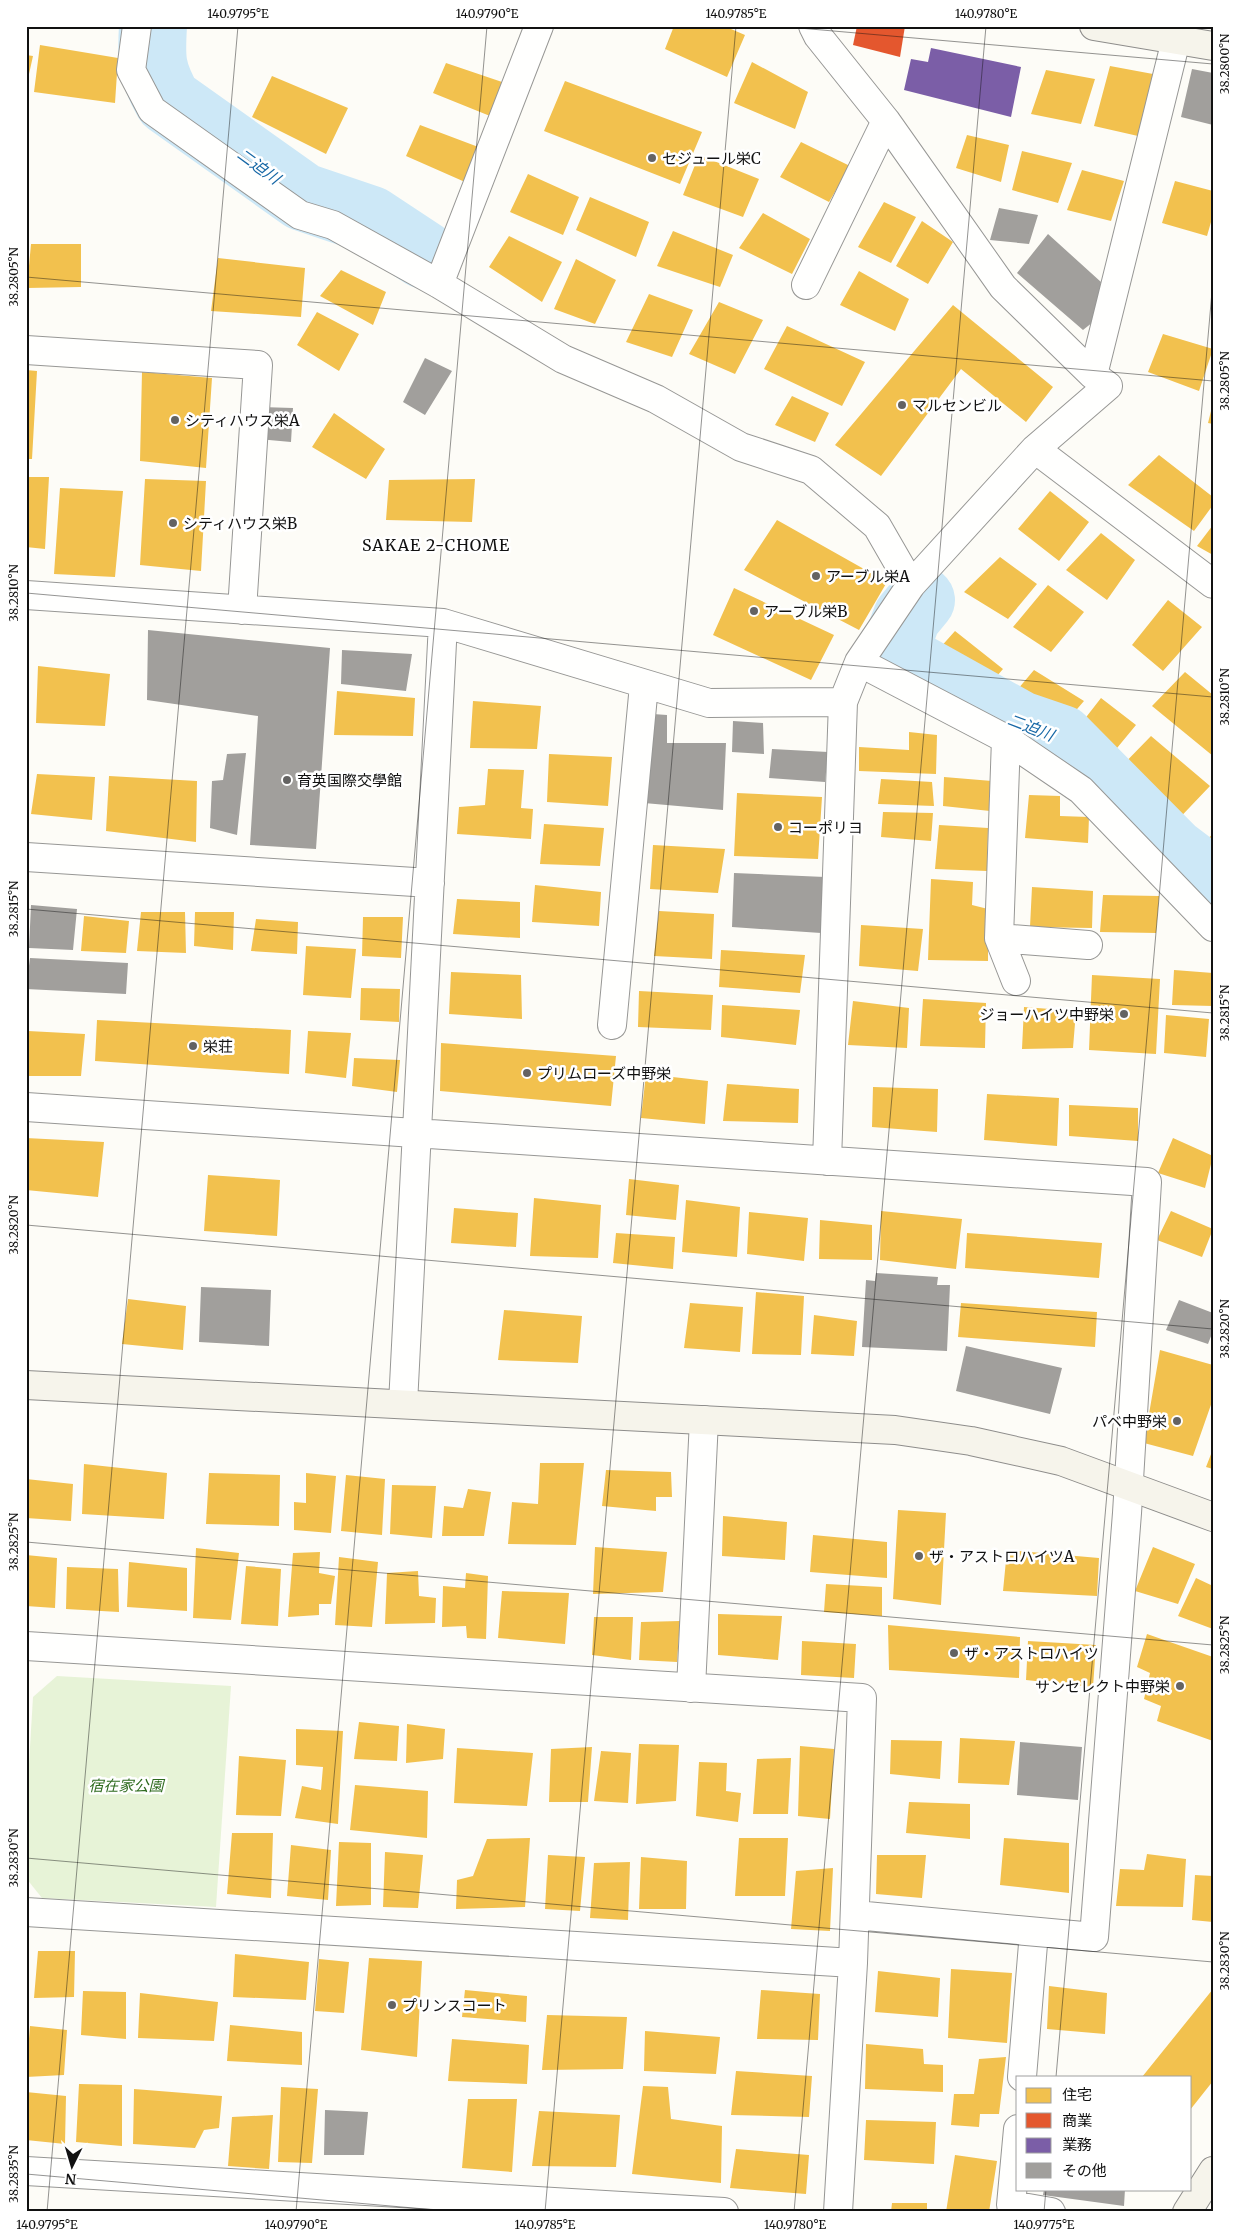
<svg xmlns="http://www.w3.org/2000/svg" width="1239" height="2238" viewBox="0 0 1239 2238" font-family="Merriweather,'Noto Sans JP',serif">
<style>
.green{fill:#e7f3d7}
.homes{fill:#f2c14e}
.shops{fill:#e4572e}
.offices{fill:#7b5ea7}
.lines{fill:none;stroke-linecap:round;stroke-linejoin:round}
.river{stroke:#cde8f7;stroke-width:68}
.building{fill:#a19f9c}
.street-casing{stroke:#979795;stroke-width:30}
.secondary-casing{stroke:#8e8d8b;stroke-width:30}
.street{stroke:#fffffe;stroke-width:28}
.secondary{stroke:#f6f4eb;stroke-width:28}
.ticks{fill:none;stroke:#111;stroke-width:1;stroke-opacity:0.45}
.poi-dot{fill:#646362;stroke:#fff;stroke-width:2}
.labels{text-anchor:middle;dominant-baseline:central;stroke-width:5;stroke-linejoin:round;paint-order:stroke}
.poi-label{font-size:15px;fill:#111;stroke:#fff;text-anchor:start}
.park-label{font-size:15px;font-style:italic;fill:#2f6b1f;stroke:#fff}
.water-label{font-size:16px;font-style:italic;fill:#1768a6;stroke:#fff}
.neighbourhood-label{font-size:16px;letter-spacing:1px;fill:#111;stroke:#fff}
.neatline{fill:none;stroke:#111;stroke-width:2}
.ticks-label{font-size:12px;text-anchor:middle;fill:#111}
</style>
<rect width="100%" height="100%" fill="#fdfcf7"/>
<path class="green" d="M57,1676l174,10 -15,221 -174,-9 -16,-20v-64l7,-117z"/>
<path class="homes" d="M674,26h50l21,9 -18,42 -62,-28z
M40,45l78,13 -3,45 -81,-11z
M26,55l7,1 -6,27h-1z
M752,62l56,30 -13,37 -61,-26z
M446,63l59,20 -15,33 -57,-23z
M1110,66l43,8 -15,62 -44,-10z
M1046,70l49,9 -14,45 -50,-10z
M272,76l76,32 -22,46 -74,-37z
M565,81l137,51 -22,52 -136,-53z
M420,125l61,23 -16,34 -59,-26z
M967,135l42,10 -8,37 -45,-14z
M801,142l49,24 -21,36 -49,-25z
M1022,151l50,12 -14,40 -46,-13z
M699,155l60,24 -16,38 -60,-22z
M1082,170l42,11 -13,40 -44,-11z
M528,174l51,23 -16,38 -53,-23z
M1175,181l38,10v24l-6,21 -45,-13z
M590,197l59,25 -13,35 -60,-27z
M884,202l32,15 -25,46 -33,-16z
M763,213l47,26 -18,35 -53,-26z
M922,221l31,21 -25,42 -32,-18z
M673,231l60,24 -13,32 -63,-21z
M509,236l53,26 -20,40 -53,-35z
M31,244h50v43l-54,1z
M218,258l87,10 -4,49 -90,-6z
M576,259l40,21 -21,44 -41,-15z
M341,270l45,22 -13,33 -53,-29z
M859,271l50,28 -14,32 -55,-26z
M649,294l44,16 -21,47 -46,-15z
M719,302l44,18 -28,54 -46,-20z
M953,305l100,82 -27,35 -65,-53 -80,107 -46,-31z
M317,312l42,22 -20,37 -42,-26z
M787,326l78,36 -23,44 -78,-37z
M1163,334l50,15 -14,42 -51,-19z
M26,370l11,1 -5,88h-6z
M142,372l70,6 -6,90 -66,-7z
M792,396l37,17 -14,29 -40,-17z
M1212,407h1v17l-5,-1z
M334,413l51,36 -19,30 -54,-32z
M1159,455l54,42v8l-19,26 -66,-46z
M26,477h23l-4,72 -19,-2z
M145,479l61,2 -5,90 -61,-6z
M475,479l-3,43 -86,-2 3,-40z
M60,488l63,3 -8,86 -61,-3z
M1050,491l39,31 -30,39 -41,-32z
M777,520l110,62 -28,48 -115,-60z
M1213,525v30l-16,-9z
M1101,533l34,27 -28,40 -41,-30z
M1000,557l37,27 -29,35 -44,-27z
M1048,585l36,27 -33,40 -38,-25z
M734,588l100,47 -23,45 -98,-45z
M1168,600l34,27 -39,44 -31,-26z
M955,631l48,38 -19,22 -54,-32z
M38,666l72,8 -5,52 -69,-3z
M1034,670l50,31 -25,29 -47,-34z
M1185,672l28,23v61l-61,-50z
M337,691l78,7 -2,38 -79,-1z
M1101,698l35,27 -33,40 -30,-31z
M473,701l68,5 -4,43 -67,-1z
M909,732l28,3 -1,39 -77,-3v-24l50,3z
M1151,736l59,50 -40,42 -56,-54z
M549,754l63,3 -4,49 -61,-4z
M488,769l36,1 -3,38 12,1 -2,30 -74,-5 2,-27 26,-2z
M37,774l58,3 -3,43 -61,-6z
M109,776l88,5 -1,61 -90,-11z
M944,777l48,4 -2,30 -47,-5z
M881,779l51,3 2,24 -56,-2z
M737,793l85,4 -4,62 -84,-3z
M1029,795l31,1v20l29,1 -1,26 -63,-5z
M883,812l50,1 -2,28 -50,-4z
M544,824l60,4 -4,38 -60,-2z
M939,825l49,3 -1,43 -52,-2z
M1213,834v17l-8,-10z
M653,845l72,4 -7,44 -68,-4z
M931,879l42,3 -1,23 16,4v52l-60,-1z
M535,885l66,7 -2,34 -67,-4z
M1032,887l61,4 -1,37 -62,-1z
M1103,895l56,1 -3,37 -56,-1z
M457,899l63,3v36l-67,-4z
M659,911l55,3 -2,45 -58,-3z
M141,912h44l1,41 -49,-2z
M195,912h39l-1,38 -39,-4z
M84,916l45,5 -3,32 -45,-2z
M363,917h40l-2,41 -39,-2z
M256,919l42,3 -1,32 -46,-3z
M861,925l62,4 -5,42 -59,-5z
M306,946l50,3 -5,49 -48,-3z
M721,950l84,5 -5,38 -81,-6z
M1174,970l39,3v33l-41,-1z
M451,972l70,3 1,44 -73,-5z
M1092,975l68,4 -4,75 -67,-4z
M361,988l39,1 -1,33 -39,-2z
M639,991l74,4 -2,35 -73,-3z
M923,999l63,4 -1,45 -65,-2z
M853,1001l56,7 -2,40 -59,-3z
M722,1005l78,5 -4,35 -75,-8z
M1024,1007l52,4 -3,37 -51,1z
M1166,1015l43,4 -3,38 -42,-4z
M97,1020l194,10 -2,44 -194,-13z
M28,1031l57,3 -4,42h-55z
M308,1031l43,2 -5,45 -41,-5z
M441,1043l175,13 -5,50 -171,-15z
M354,1058l46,2 -3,32 -45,-6z
M646,1074l62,7 -3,43 -64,-6z
M727,1084l72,5 -1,34 -75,-2z
M873,1087l65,2 -1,43 -65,-5z
M987,1094l72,4 -2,48 -73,-6z
M1069,1105l69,3v33l-69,-5z
M26,1138l78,4 -6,55 -72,-7z
M1173,1138l40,18 -8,32 -47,-15z
M208,1175l72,5 -3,56 -73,-5z
M629,1179l50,6 -3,35 -50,-5z
M534,1198l67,7 -3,53 -68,-2z
M686,1200l54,7 -3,50 -55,-5z
M454,1208l64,5 -2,34 -65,-4z
M881,1211l81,8 -6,50 -76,-9z
M1171,1211l42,18 -11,28 -45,-17z
M749,1212l59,6 -4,43 -57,-7z
M820,1220l52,5v35l-53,-1z
M616,1233l59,4 -2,32 -60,-6z
M967,1233l135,10 -3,35 -134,-10z
M756,1292l48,4 -3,59 -49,-1z
M128,1299l58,7 -3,44 -61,-6z
M690,1303l53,4 -3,45 -56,-4z
M961,1303l136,9 -2,35 -137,-10z
M504,1310l78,6 -4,47 -80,-3z
M814,1315l43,6 -3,35 -43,-2z
M1160,1350l53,15v34l-20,57 -49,-13z
M1213,1449v20l-7,-2z
M540,1463h44l-8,82 -68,-1 4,-42 26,2z
M84,1464l83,9 -3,46 -82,-5z
M606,1470l65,2 1,25h-16v14l-54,-5z
M209,1473l71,2 -1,51 -73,-2z
M306,1473l30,3 -5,57 -37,-3v-28l12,1z
M346,1475l39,4 -3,56 -41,-4z
M26,1479l47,5 -2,37 -45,-3z
M392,1485l44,1 -4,52 -42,-4z
M468,1489l23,3 -7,44h-42l2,-30 19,2z
M898,1510l48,3 -5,92 -48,-6z
M723,1516l64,6 -2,38 -63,-4z
M813,1535l74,7v36l-77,-6z
M595,1547l72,5 -4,40 -70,2z
M1153,1547l42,17 -17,40 -43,-13z
M196,1548l43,5 -8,67 -38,-2z
M1007,1550l92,8 -2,38 -94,-5z
M320,1552l-1,21 16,3 -4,28h-12v11l-31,2 5,-64z
M26,1555l31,3 -2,50 -29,-2z
M339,1557l39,5 -6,65 -37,-2z
M129,1562l58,6v43l-60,-4z
M246,1566l35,3 -3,57 -37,-2z
M67,1567l51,2 1,43 -53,-3z
M418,1571l1,25 17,2 -1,25 -50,1 2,-51z
M466,1573l22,3 -2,63 -19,-1 -1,-12 -24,1 1,-41 22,2z
M1196,1578l17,8v43l-35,-13z
M826,1584l56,3v29l-58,-4z
M502,1591l67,2 -4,51 -67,-6z
M718,1614l64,2 -4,44 -60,-5z
M594,1617h39l-2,43 -39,-5z
M680,1621l-3,41 -38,-2 2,-38z
M888,1625l132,12 -1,41 -130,-8z
M1147,1634l66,23v84l-56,-20 4,-15 -17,-7 6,-26 -13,-6z
M802,1641l54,3 -2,34 -53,-3z
M1028,1641l68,4 -3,42 -67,-7z
M359,1722l40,4 -2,35 -43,-2z
M407,1724l38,5 -2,30 -37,4z
M296,1729l47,2 -5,93 -43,-6 7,-32 19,4 2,-23 -27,-2z
M960,1738l55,3 -6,44 -51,-2z
M891,1740l51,1 -2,38 -50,-5z
M639,1744l40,1 -3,56 -40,3z
M800,1746l34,3 -4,70 -32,-3z
M592,1747l-4,55h-39l2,-53z
M457,1748l76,5 -6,53 -73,-3z
M601,1751l30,2 -3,50 -34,-2z
M239,1756l47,4 -5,56 -45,-1z
M791,1758l-3,56h-35l4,-55z
M699,1762l28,1 -1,28 15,2 -3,29 -42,-6z
M355,1785l73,6 -1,47 -77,-8z
M909,1802l61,2v35l-64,-6z
M232,1833h41l-2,65 -44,-4z
M530,1838l-5,69 -69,2 1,-29 16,-4 14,-37z
M739,1838h49l-3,58h-50z
M1004,1838l65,5v50l-69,-8z
M339,1842l32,1v62l-35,1z
M291,1845l40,5 -3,50 -41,-4z
M385,1852l38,3 -5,53 -35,-1z
M1147,1854l39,5 -3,48 -67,-1 4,-37 24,1z
M548,1855l37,2 -5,54 -35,-2z
M877,1855h49l-4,43 -46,-4z
M641,1857l46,4 -1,48h-47z
M630,1862l-2,58 -38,-2 4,-55z
M833,1868l-3,63 -39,-2 5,-58z
M1195,1875l18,1v46l-21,-2z
M38,1951h37l-1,46 -40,1z
M235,1954l74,8 -3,38 -73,-3z
M369,1958l53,3 -5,96 -56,-7z
M319,1959l30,3 -5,51 -29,-2z
M951,1969l61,4 -5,70 -59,-5z
M878,1971l62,7 -2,39 -63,-5z
M1049,1986l58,7 -2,41 -58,-5z
M1213,1989v92l-23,29v-33h-48z
M465,1990l62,6 -1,26 -64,-5z
M761,1990l59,4 -2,46 -61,-1z
M83,1991l43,1v47l-45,-4z
M140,1993l78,9 -4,39 -76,-3z
M547,2015l80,2 -4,52 -81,1z
M230,2025l72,7v33l-75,-4z
M30,2026l37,4 -3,45 -38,2z
M645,2031l75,6 -4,37 -72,-3z
M452,2039l77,6 -2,39 -79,-3z
M866,2044l57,5 1,15 19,1v27l-78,-3z
M1006,2057l-7,57h-19l-1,13 -28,-2 3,-31h20l5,-35z
M736,2071l76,5 -3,41 -78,-2z
M79,2084l43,1v61l-46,-4z
M643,2086l25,1 3,32 51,7 -1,57 -89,-9z
M281,2087l37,2 -6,74 -34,-1z
M134,2089l88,7 -3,32 -15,2 -9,18 -62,-4z
M26,2092l40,4 -1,48 -39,-4z
M468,2099h49l-5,73 -50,-4z
M539,2111l81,4 -4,52 -84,-1z
M273,2115l-4,54 -41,-3 4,-49z
M866,2120l70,2 -2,42 -70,-4z
M736,2149l73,6 -3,39 -76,-6z
M955,2155l42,6 -8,51h-43z
M892,2203h35v9h-36z"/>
<path class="shops" d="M857,26h48l-5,31 -47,-12z"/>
<path class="offices" d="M931,48l90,19 -10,50 -107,-27 7,-31 17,3z"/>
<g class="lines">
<path class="river" d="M153,26c-2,33 -2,45 15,75l135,96 68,23 53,35
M921,600l-14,17 -9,24 9,21 113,63 41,14 111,112 41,31"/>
</g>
<path class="building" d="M1192,69l21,4v52l-32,-8z
M999,208l39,7 -9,29 -39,-4z
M1048,234l53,48 -8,40 -10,8 -66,-57z
M425,358l27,13 -27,44 -22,-13z
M261,407l32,1 -2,34 -33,-3z
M148,630l182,18 -14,201 -66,-4 8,-129 -111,-16z
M342,650l70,4 -6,37 -65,-7z
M653,714l14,1v28h59l-3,67 -79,-7z
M733,721l30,2 1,31 -32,-2z
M772,749l56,3 -3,30 -56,-4z
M246,753l-9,82 -27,-7 2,-47 11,-1 4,-26z
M734,873l91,4 -4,56 -89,-6z
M31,905l46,4 -4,41 -44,-2z
M30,958l98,5 -2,31 -100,-5z
M876,1273l62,4 -1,8h13l-3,66 -85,-4 4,-67 9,1z
M201,1287l70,3 -2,56 -70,-4z
M1179,1300l34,13v18l-5,13 -42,-14z
M966,1346l96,22 -12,46 -94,-23z
M1020,1742l62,5 -4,53 -61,-5z
M325,2110l43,2 -4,43h-40z
M1044,2189h81l-1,17 -81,-11z"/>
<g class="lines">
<g class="street-casing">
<path id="street" d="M137,26l-6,44 21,40 148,105 33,10 106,59 124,75 93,40 85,48 70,23 66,56 34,59
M813,26l5,10 68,85 117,166 90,88
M439,284l100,-258
M806,285l80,-164
M26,350l232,15 -16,245
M1035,449l178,135
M26,595l417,28 266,80 134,-1 16,-40 52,-77 124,-136 73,-63 -15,-11 83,-335
M859,662l147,77 75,51 132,137
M1006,739l-7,199 17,43
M26,857l404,26
M999,938l89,7
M612,1025l32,-340
M26,1107l1121,75 -20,331 -33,424 -239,-22
M827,1161l16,-459
M403,1404l40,-781
M26,1646l836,52 -9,265 -15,249
M691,1688l13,-268
M26,1912l827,51
M1022,2077l12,-145
M1018,2129l-7,76 40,7
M26,2171l698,41"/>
</g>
<g class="secondary-casing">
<path id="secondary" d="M1094,26l119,20
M26,1385l869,45 76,11 90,20 152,56
M1187,2212l26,-41"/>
</g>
<use href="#street" class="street"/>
<use href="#secondary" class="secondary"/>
</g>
<path class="ticks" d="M776,26l437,38M26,277l1187,104M26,593l1187,104M26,909l1187,104M26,1225l1187,104M26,1542l1187,103M26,1858l1187,104M1056,2077l157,-1797M26,2174l433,38M47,2212l191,-2186M296,2212l191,-2186M545,2212l191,-2186M794,2212l192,-2186M1044,2212l2,-23"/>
<g class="poi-dot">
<circle cx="652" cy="158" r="5"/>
<circle cx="902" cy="405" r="5"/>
<circle cx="175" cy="420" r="5"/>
<circle cx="173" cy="523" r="5"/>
<circle cx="816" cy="576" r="5"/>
<circle cx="754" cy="611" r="5"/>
<circle cx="287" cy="780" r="5"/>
<circle cx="778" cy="827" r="5"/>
<circle cx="1124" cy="1014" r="5"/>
<circle cx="193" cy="1046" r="5"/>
<circle cx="527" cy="1073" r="5"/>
<circle cx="1177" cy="1421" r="5"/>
<circle cx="919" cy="1556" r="5"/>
<circle cx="954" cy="1653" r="5"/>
<circle cx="1180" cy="1686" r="5"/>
<circle cx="392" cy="2005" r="5"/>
</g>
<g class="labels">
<g class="poi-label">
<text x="662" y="158">セジュール栄C</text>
<text x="912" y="405">マルセンビル</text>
<text x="185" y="420">シティハウス栄A</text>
<text x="183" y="523">シティハウス栄B</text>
<text x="826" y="576">アーブル栄A</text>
<text x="764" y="611">アーブル栄B</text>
<text x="297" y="780">育英国際交學館</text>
<text x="788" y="827">コーポリヨ</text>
<text x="1114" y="1014" text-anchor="end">ジョーハイツ中野栄</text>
<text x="203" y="1046">栄荘</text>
<text x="537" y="1073">プリムローズ中野栄</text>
<text x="1167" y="1421" text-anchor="end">パベ中野栄</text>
<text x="929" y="1556">ザ・アストロハイツA</text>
<text x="964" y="1653">ザ・アストロハイツ</text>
<text x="1170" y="1686" text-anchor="end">サンセレクト中野栄</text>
<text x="402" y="2005">プリンスコート</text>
</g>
<g class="park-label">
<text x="126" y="1785">宿在家公園</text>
</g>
<g class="water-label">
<text transform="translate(259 166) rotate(36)">二迫川</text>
<text transform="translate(1031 727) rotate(21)">二迫川</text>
</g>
<g class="neighbourhood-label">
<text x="436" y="545">SAKAE 2-CHOME</text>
</g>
</g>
<rect width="1239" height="2238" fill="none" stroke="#ffffff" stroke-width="55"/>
<rect x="1016" y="2076" width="175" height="115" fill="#ffffff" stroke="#a0a0a0"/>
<rect x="1026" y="2088" width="25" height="15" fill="#f2c14e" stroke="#a0a0a0"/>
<text x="1062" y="2100" font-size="15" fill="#111111">住宅</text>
<rect x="1026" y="2113" width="25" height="15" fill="#e4572e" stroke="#a0a0a0"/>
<text x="1062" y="2126" font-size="15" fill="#111111">商業</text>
<rect x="1026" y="2138" width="25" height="15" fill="#7b5ea7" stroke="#a0a0a0"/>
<text x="1062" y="2150" font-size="15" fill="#111111">業務</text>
<rect x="1026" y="2163" width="25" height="15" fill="#a19f9c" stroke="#a0a0a0"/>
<text x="1062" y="2176" font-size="15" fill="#111111">その他</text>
<g transform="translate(72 2166) rotate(185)" stroke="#ffffff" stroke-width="4" paint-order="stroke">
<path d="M0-4L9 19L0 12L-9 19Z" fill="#111111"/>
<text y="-8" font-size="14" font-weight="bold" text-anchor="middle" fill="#111111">N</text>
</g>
<rect x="28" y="28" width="1184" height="2182" class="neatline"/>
<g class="ticks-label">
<text x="238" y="18">140.9795°E</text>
<text x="487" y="18">140.9790°E</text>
<text x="736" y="18">140.9785°E</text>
<text x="986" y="18">140.9780°E</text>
<text transform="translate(1225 64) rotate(-90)" y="4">38.2800°N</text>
<text transform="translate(14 277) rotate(-90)" y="4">38.2805°N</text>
<text transform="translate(1225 381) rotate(-90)" y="4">38.2805°N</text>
<text transform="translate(14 593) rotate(-90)" y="4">38.2810°N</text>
<text transform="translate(1225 697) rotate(-90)" y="4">38.2810°N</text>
<text transform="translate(14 909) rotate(-90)" y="4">38.2815°N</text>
<text transform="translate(1225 1013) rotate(-90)" y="4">38.2815°N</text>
<text transform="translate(14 1225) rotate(-90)" y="4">38.2820°N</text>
<text transform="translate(1225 1329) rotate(-90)" y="4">38.2820°N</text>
<text transform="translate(14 1542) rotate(-90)" y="4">38.2825°N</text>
<text transform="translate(1225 1645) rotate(-90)" y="4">38.2825°N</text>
<text transform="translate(14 1858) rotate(-90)" y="4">38.2830°N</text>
<text transform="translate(1225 1961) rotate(-90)" y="4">38.2830°N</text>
<text transform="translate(14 2174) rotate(-90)" y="4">38.2835°N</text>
<text x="47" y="2229">140.9795°E</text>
<text x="296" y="2229">140.9790°E</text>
<text x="545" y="2229">140.9785°E</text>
<text x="795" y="2229">140.9780°E</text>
<text x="1044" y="2229">140.9775°E</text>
</g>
</svg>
